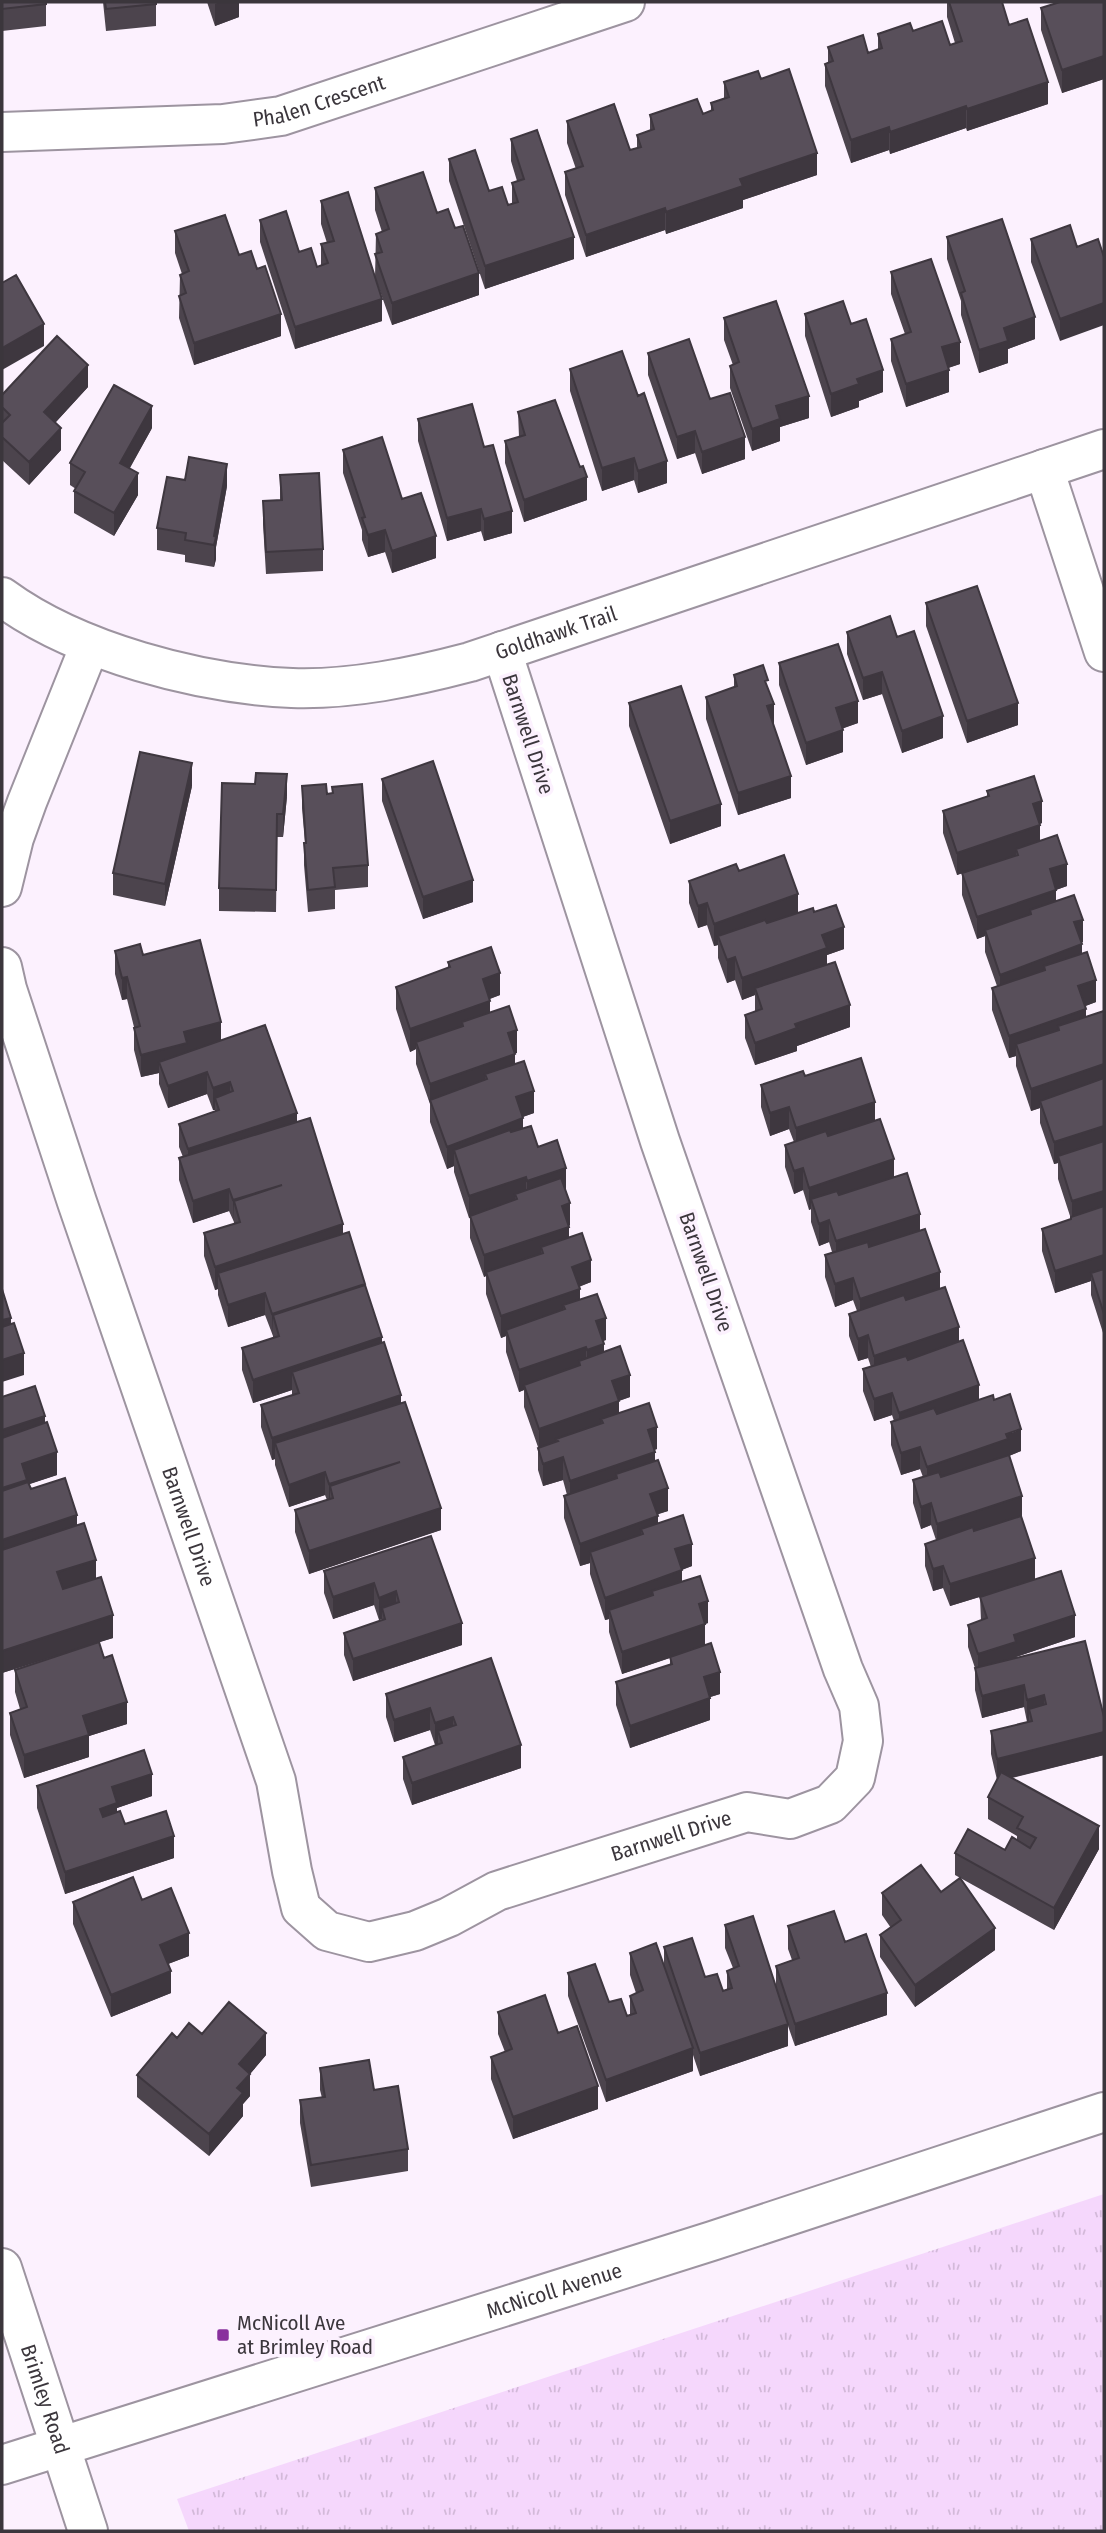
<svg xmlns="http://www.w3.org/2000/svg" width="1106" height="2533" viewBox="0 0 1106 2533" font-family="'Fira Sans Condensed',sans-serif">
<style>
.grass{fill:url(#grass-tufts)}
.lines{fill:none;stroke-linecap:round;stroke-linejoin:round}
.minor-casing{stroke:#9d94a0;stroke-width:42}
.major-casing{stroke:#9d94a0;stroke-width:42}
.minor{stroke:#fff;stroke-width:38}
.major{stroke:#fff;stroke-width:38}
.wall{fill:#4c444d}
.shaded-wall{fill:#3e373f}
.building{fill:#584f5a;stroke:#3e373f;stroke-width:2}
.poi-dot{fill:#89309d;stroke:#fcf1fe;stroke-width:2.5}
.labels{text-anchor:middle;dominant-baseline:central;stroke-width:7;stroke-linejoin:round;paint-order:stroke}
.street-label{font-size:21px;fill:#3b363c;stroke:#fcf1fe}
.poi-label{font-size:21px;fill:#3b363c;stroke:#fcf1fe;text-anchor:start}
</style>
<defs>
<pattern id="grass-tufts" width="24" height="20" patternUnits="userSpaceOnUse" patternTransform="scale(1.75)"><rect width="24" height="20" fill="#f5d7fc"/><path d="M3 7l-1-3M5 7V3M7 7l1-3M15 17l-1-3M17 17v-4M19 17l1-3" fill="none" stroke="#d3b9d9"/></pattern>
</defs>
<rect width="100%" height="100%" fill="#fcf1fe"/>
<path class="grass" d="M1104,2194v337h-915l-12,-32z"/>
<g class="lines">
<g class="minor-casing">
<g id="minor">
<path id="s1" d="M2,132l221,-8 58,-8 344,-114"/>
<path d="M1044,469l60,183"/>
<path id="s2" d="M2,597c75,55 197,87 290,91 59,2 121,-11 178,-26l634,-213"/>
<path d="M2,887l12,-49 13,-36 63,-157"/>
<path id="s3" d="M2,967l5,22 70,213 199,579 16,90 9,37 26,23 42,11 46,-11 34,-14 48,-26 250,-79 43,7 40,-15 25,-26 8,-37 -4,-35 -16,-37 -183,-528 -158,-490"/>
</g>
</g>
<g class="major-casing">
<g id="major">
<path id="s4" d="M2,2268l86,263"/>
<path id="s5" d="M2,2465l710,-224 392,-129"/>
</g>
</g>
<use href="#minor" class="minor"/>
<use href="#major" class="major"/>
</g>
<path class="wall" d="M2,2h44v24l-44,5z
M103,2h53v24l-50,5z
M207,2h32v15l-24,9z
M947,2h55l7,23 39,79 -81,27 -1,-3 -76,26 -1,-4 -38,13 -26,-77v-22l3,-2v-15l40,6 10,-3v-16l35,-3 37,14 5,-2 -8,-26z
M1104,2v77l-42,14 -21,-63v-22z
M761,79l56,96 -74,25v8l-77,26 -1,-4 -79,27 -21,-62v-23l11,-3 -9,-26v-22l63,29 7,-2v-13l13,-5v-15l53,-1 8,-3v-8l13,-5v-16z
M511,139l63,120 -89,30 -36,-108v-22l59,46 4,-1v-21l5,-2 -6,-20z
M375,188l62,25 42,82 -87,30 -17,-48 1,-43 6,-2 -7,-22z
M321,201l61,120 -87,28 -35,-107v-22l57,47 4,-2v-21l6,-1 -6,-19z
M1070,225l-10,116 -29,-79v-23z
M175,231l64,24 18,14 24,67 -87,29 -15,-47 1,-43 2,-1 -7,-21z
M947,237l88,102 -27,10v14l-29,10 -18,-58v-14l-14,-42z
M891,272l69,92 -12,4 1,24 -43,15 -15,-46v-22l14,-5 -14,-40z
M805,314l46,10 32,68 -24,9v6l-28,10 -26,-81z
M724,318l85,100 -29,9v14l-28,10 -22,-63v-22l3,-1 -9,-25z
M648,353l62,46 35,60 -43,15 -7,-21 -18,6 -29,-84z
M570,369l97,114 -29,10 -4,-13 -32,11 -32,-100z
M88,387l-33,36 6,27 -32,35 -27,-25v-65z
M518,412l69,88 -63,22 -19,-59v-22l14,-4z
M418,419l66,28 28,86 -28,8 -3,-10 -34,10 -29,-100z
M152,428l-22,40 8,27 -24,41 -40,-23v-22l2,-2 -6,-4v-22z
M343,450l59,49 34,59 -44,15 -7,-21 -17,5 -6,-17v-10l-19,-57z
M280,475l43,74v22l-57,3 -3,-50v-23l17,-1z
M227,486l-11,61v12l-2,8 -29,-5v-7l-28,-5v-22z
M926,603l92,122 -51,18 -41,-117z
M847,632l50,5 46,101 -41,15 -20,-59 -19,6 -16,-46z
M779,663l79,60 -15,5v24l-37,13 -27,-80z
M734,675l40,51 17,72 -53,17 -32,-96v-22l28,-10z
M629,703l92,123 -51,18 -41,-118z
M382,779l91,123 -50,17 -41,-118z
M192,786l-27,120 -52,-11v-22z
M302,786l25,8 5,-1v-6l36,78v22l-33,3v19l-27,3 -4,-47v-22h1l-3,-35z
M987,791l55,32 -2,1v17l27,45 -11,4v11l27,41h-2l1,12 14,48 -11,4 1,11 18,-6v325l-13,-41v-14l-36,12 -13,-42v-22l29,-10 -13,-40v-16l-4,1 -14,-41v-15l-9,3 -15,-45v-10l-7,2 -17,-48v-22l5,-2 -12,-34v-16l-8,3 -15,-44v-22l-5,2 -14,-42v-22l44,-14z
M287,796l-4,41h-6l-1,75 -57,-1v-23z
M739,871l59,42 16,-1 30,37 -17,6v10l23,62 -53,19v5l-42,14 -10,-27v-23l10,-3v-17l-13,5 -7,-20 -8,3 -9,-25v-13l-4,1 -7,-21 -9,3 -9,-25v-22z
M115,951l28,4 154,167 46,112 39,108 59,188 -132,44 -14,-42v-22l32,-10 -2,-5 -36,12 -14,-42v-6l-3,1 -11,-33v-22l31,-10v-5l-39,13 -11,-33v-22l31,-10v-2l-8,-21 -37,12 -10,-32v-6l-3,1 -11,-34v-23l30,-9v-2l-5,-11 -36,12 -14,-43v-22l4,-1 -4,-10v-23l36,-13v-1h-2l-6,-16 -39,14 -9,-24v-11l-18,4 -7,-27v-23l-7,-28 -5,1 -7,-26z
M448,962l52,33 -10,4v13l27,41h-2v11l19,49 -11,4v12l15,18 28,43 4,35 -1,1v12l22,44 -12,5 1,12 26,41 -3,1 1,11 26,45 -11,4v12l38,36 -3,1 1,11 13,50 -11,3 1,9 34,43 -10,4v12l26,41 -3,1v21l15,49 -10,3v23l-80,28 -14,-43v-23l54,-17v-7l-48,16 -13,-42v-13l-4,1 -15,-46v-11l-10,3 -16,-48v-22l3,-1 -4,-15 -20,6 -5,-16v-23l-14,-40v-17l-5,2 -13,-40v-16l-5,2 -15,-44v-18l-2,1 -14,-39v-20h-1l-15,-46v-6l-7,3 -17,-47v-18l-14,-40v-15l-6,3 -14,-43v-22l52,-19z
M805,1076l70,44 19,57 26,54 59,169h15l27,51 -12,5 26,124 40,57 -59,20v1l88,59v38l-92,23 87,71 -45,81 -99,-55v-22l50,-3 12,-10v-4l-29,-17v-22l9,-17 -6,-26v-23l36,-9 -3,-15 -42,11 -7,-28v-22l-7,-21v-22l13,-4 -1,-24 35,-11 -65,20 -7,-18 -10,3 -8,-25v-22l11,-4 -5,-15 -10,4 -8,-26v-23l10,-3 -3,-8 -19,6 -10,-30v-23l3,-1 -2,-6 -18,6 -11,-30v-22l8,-2 -3,-9 -10,3 -9,-25v-22l8,-3 -4,-11 -18,7 -10,-30v-22l7,-3 -3,-10 -10,4 -8,-24v-13l-2,1 -6,-20 -9,4 -9,-27v-22l9,-3 -5,-13 -19,7 -9,-29v-22z
M2,1397l43,26 12,52 -28,9 2,5 46,37 19,53 17,59 -14,4 28,82 -38,12v21l-65,21 -14,-43v-22l10,-4 -5,-17v-22l63,-21 -76,24z
M431,1536l31,109 -109,36 -9,-26v-22l38,-13v-1l-3,1 -5,-15 -41,14 -9,-26v-22z
M491,1658l30,110 -109,37 -9,-26v-22l35,-13 -3,1 -5,-15 -36,12 -8,-25v-23z
M37,1786l115,10 -35,12v4l8,12 49,34 -109,36 -28,-86z
M941,1892l54,58 -80,57 -35,-50v-22l11,-7 -9,-13v-22z
M142,1900l47,56 -21,8 3,29 -60,24 -38,-93v-22z
M725,1925l51,61v-20l16,-6 -4,-11v-23l57,16 42,73 -92,31 -7,-20v20l-88,30 -7,-21v16l-87,31 -38,-106v-23l59,43 3,-1v-19l6,-3 -6,-18v-22l34,14v-20l59,44 4,-1v-19l6,-3 -8,-20z
M498,2012l60,21 40,76 -85,30 -22,-60v-22l14,-5 -7,-18z
M202,2034l64,21 -16,19v22l-7,8v12l-34,40 -72,-59v-22l40,-37z
M320,2068l88,81v22l-97,16 -11,-64v-23l22,-2 -2,-8z"/>
<path class="shaded-wall" d="M220,2h19v15l-24,9v-22z
M1104,56v23l-42,14v-23z
M1048,82v22l-81,27v-22z
M966,106v22l-76,26v-22z
M889,127v23l-38,13v-23z
M817,153v22l-74,25v8l-77,26v-22l74,-33z
M665,208v22l-79,27v-22z
M574,237v22l-89,30v-23z
M479,273v22l-87,30v-22z
M382,299v22l-87,28v-22z
M1104,303v22l-44,16v-22z
M281,314v22l-87,29v-22z
M1035,317v22l-27,10v14l-29,10v-23l25,-22z
M44,324v22l-42,24v-22z
M960,342v22l-18,6v-23z
M88,365v22l-44,48v-23z
M883,370v22l-24,9v6l-28,10v-23l26,-15z
M949,370v22l-43,15v-23z
M809,396v22l-29,9v14l-28,10v-22l24,-23z
M152,406v22l-32,57v-22z
M61,428v22l-32,35v-23z
M695,431v22l-18,6v-22z
M745,437v22l-43,15v-22z
M634,458v22l-32,11v-23z
M667,461v22l-29,10v-22z
M227,464v22l-11,61v12l-2,8v-31z
M138,473v22l-24,41v-23z
M587,477v23l-63,22v-22z
M481,509v22l-34,10v-23z
M512,511v22l-28,8v-22z
M385,530v22l-17,5v-22z
M436,536v22l-44,15v-22z
M882,672v22l-19,6v-22z
M858,701v22l-22,8v-23z
M1018,703v22l-51,18v-22z
M774,704v22l-7,-20z
M943,716v22l-41,15v-22z
M843,730v22l-37,13v-22z
M192,763v23l-27,120v-22z
M287,774v22l-4,41v-23z
M791,776v22l-53,17v-22z
M1042,801v22l-9,3v-22z
M721,804v22l-51,18v-23z
M1040,825v22l-24,2v7l-59,19v-22z
M1067,864v22l-17,6v-23z
M473,880v22l-50,17v-22z
M1056,890v23l-25,1 -1,-4v11l-45,9v6l-8,3v-22z
M798,894v22l-80,20v9l-4,1v-22z
M707,903v22l-9,3v-22z
M1083,920v22l-9,2v-22z
M844,927v22l-17,6v16l-72,17v7l-13,5v-22l80,-43z
M1082,944v22l-37,4 -1,-4v14l-44,17v-22z
M735,957v23l-8,3v-23z
M500,973v22l-17,6v-22z
M127,977v22l-5,1v-22z
M1096,980v22l-18,7v-23z
M490,1001v22l-27,3 -1,-4v11l-46,9v7l-6,3v-23z
M850,1005v22l-53,19v5l-42,14v-22l40,-19z
M1086,1009v23l-28,-6v15l-42,3v12l-7,2v-22z
M221,1022v23l-62,17v11l-18,4v-22l43,-23z
M517,1030v23l-9,3v-23z
M515,1054v23l-28,2 -2,-5v13l-55,15v-18z
M1104,1064v22l-64,15v7l-9,3v-22z
M207,1072v22l-39,14v-22z
M230,1082v22l-15,-6v12h-2v-22z
M534,1091v22l-18,6v-22z
M875,1102v22l-79,26v-22z
M789,1107v22l-19,7v-23z
M297,1113v22l-109,36v-22z
M523,1118v22l-69,10v16l-7,3v-22z
M1104,1126v22l-46,8v7l-4,1v-22z
M894,1159v23l-80,26 -3,-9v10l-2,1v-22z
M566,1168v22l-39,13v-22z
M803,1168v22l-9,4v-23z
M526,1177v23l-9,-1 -2,-5v9l-46,15v-22z
M282,1185l-48,16 -1,21v-22z
M229,1189v22l-36,12v-22z
M1104,1191v22l-32,11v-23z
M570,1203v22l-8,3v-22z
M920,1214v22l-84,28v-23z
M829,1220v22l-10,4v-22z
M343,1224v23l-125,26v16l-3,1v-23z
M569,1227v22l-26,4 -2,-6v11l-55,14v4l-2,1v-22z
M1104,1255v22l-13,-4v8l-36,12v-22z
M591,1260v22l-19,7v-22z
M940,1272v22l-80,27v-22z
M853,1278v22l-18,7v-23z
M365,1284v22l-92,9 -1,21v-22z
M580,1289v22l-15,-2 -2,-4v12l-57,13v6l-5,2v-22z
M265,1293v22l-37,12v-22z
M11,1318v22l-9,3v-23z
M606,1318v22l-10,3v-22z
M959,1327v23l-85,28v-22z
M868,1335v23l-10,3v-22z
M382,1337v23l-90,12v18l-39,13v-23z
M604,1344v22l-17,6v-22z
M586,1347v22l-6,-4 -1,-4v11l-55,13v5l-5,2v-22z
M24,1353v22l-22,7v-22z
M630,1375v22l-18,6v-22z
M979,1385v22l-80,28v-22z
M892,1393v22l-18,6v-22z
M401,1395v22l-126,26v16l-3,1v-22z
M619,1401v22h-16l-2,-4v11l-45,9v7l-17,6v-23z
M45,1416v22l-43,14v-22z
M657,1427v22l-9,3v-22z
M1021,1429v22l-94,38v-22z
M920,1447v22l-19,6v-22z
M57,1452v23l-30,10 -25,26v-23l20,-24z
M655,1452v22l-38,4 -1,-4v14l-46,15v-22z
M563,1457v23l-20,6v-22z
M400,1462l-67,36 -3,-12v20h-1v-22z
M325,1472v23l-36,12v-22z
M668,1488v23l-18,6v-23z
M1022,1496v22l-85,28v-22z
M931,1503v22l-10,4v-22z
M441,1508v22l-132,44v-23z
M77,1515v22l-75,25v-22z
M658,1516v22l-15,-4 -2,-5v15l-51,8v11l-10,3v-22z
M692,1544v22l-17,6v-23z
M1035,1558v22l-85,26v-22z
M96,1560v22l-39,12v-22z
M943,1566v22l-10,3v-22z
M682,1570v23l-29,2 -1,-4v13l-43,6v9l-4,1v-22z
M374,1583v22l-41,14v-22z
M396,1591v23l-14,-6v11l-3,1v-22z
M708,1601v22l-9,3v-22z
M113,1615v23l-111,35v-22z
M1075,1615v22l-59,20v7l-38,12v-22l36,-19z
M462,1623v22l-109,36v-22z
M705,1624v22l-83,28v-22z
M720,1672v22l-16,5v-22z
M1024,1685v22l-42,11v-22z
M1044,1695v23l-15,-9v13h-2v-22z
M710,1698v22l-80,28v-22z
M127,1702v22l-38,12v21l-65,21v-23l59,-39z
M430,1708v22l-36,12v-22z
M453,1717v22l-15,-8v13l-3,1v-22z
M1104,1732v23l-107,26v-22z
M521,1745v23l-109,37v-22z
M152,1774v22l-35,12v18l-17,6v-23l12,-22z
M1099,1826v23l-45,81v-22z
M174,1836v22l-109,36v-22z
M995,1928v22l-80,57v-22z
M189,1933v23l-29,11v-22z
M171,1971v22l-60,24v-22z
M887,1993v22l-92,31v-22z
M788,2024v22l-88,30v-23z
M266,2033v22l-16,19v22l-7,8v12l-34,40v-22l30,-70z
M693,2048v23l-87,31v-22z
M598,2086v23l-85,30v-22z"/>
<path class="building" d="M2,2h44v2l-44,5z
M105,2h51v2l-50,5z
M949,2h53l7,23 18,-6 21,63 -81,27 -1,-3 -76,26 -1,-5 -38,13 -26,-76 8,-3 -5,-14 35,-12 5,18 14,-5 -4,-14 32,-11 3,8 29,-10 8,24 12,-4z
M1060,2h44v54l-42,14 -21,-62z
M789,69l28,84 -77,26 3,7 -77,26 -1,-4 -79,27 -21,-63 18,-6 -16,-45 47,-17 16,46 11,-3 -4,-12 17,-6 -4,-14 47,-16 6,15 10,-4 -2,-7 18,-6 -5,-15 34,-11 3,8z
M537,130l37,107 -89,29 -36,-107 26,-9 14,41 13,-4 6,18 10,-3 -6,-19 12,-4 -13,-40z
M423,172l14,41 11,-4 7,19 8,-2 16,47 -87,30 -17,-49 7,-2 -6,-18 13,-5 -14,-41z
M348,192l34,107 -87,28 -35,-107 26,-9 13,41 12,-4 6,19 11,-4 -7,-19 13,-3 -13,-40z
M225,215l14,40 12,-4 6,18 8,-3 16,48 -87,29 -15,-47 7,-3 -6,-18 9,-4 -14,-40z
M1002,219l33,98 -31,11 4,13 -29,9 -18,-57 4,-2 -18,-54z
M1070,225l7,22 21,-8 6,18v46l-44,16 -29,-80z
M931,259l29,83 -18,5 7,23 -43,14 -15,-45 20,-7 -20,-60z
M16,275l28,49 -42,24v-65z
M776,301l33,95 -33,10 4,13 -28,10 -22,-63 9,-4 -15,-44z
M843,301l8,23 15,-5 17,51 -26,9 2,5 -28,10 -26,-80z
M57,336l31,29 -44,47 17,16 -32,34 -27,-25v-14l8,-8 -8,-8v-12z
M689,339l21,60 20,-6 15,44 -43,15 -7,-21 -18,6 -29,-84z
M622,351l16,45 6,-3 23,68 -29,10 -4,-13 -32,10 -32,-99z
M114,385l38,21 -32,57 18,10 -24,40 -40,-22 11,-19 -15,-9z
M555,400l25,67 3,-1 4,11 -63,23 -19,-59 20,-6 -7,-23z
M472,404l12,43 9,-2 19,66 -28,8 -3,-10 -34,9 -29,-99z
M382,437l20,62 19,-6 15,43 -44,15 -7,-21 -17,5 -6,-17 3,-1 -22,-67z
M189,457l38,7 -13,72 2,1 -2,8 -29,-5 1,-7 -29,-5 10,-51 18,3z
M319,473l4,76 -57,3 -3,-51 19,-1 -2,-25z
M977,586l41,117 -51,18 -41,-118z
M890,616l7,21 17,-6 29,85 -41,15 -20,-59 -19,6 -16,-46z
M838,644l20,57 -22,7 7,22 -37,13 -27,-80z
M763,665l5,15 -3,1 9,23 -7,2 24,70 -53,17 -32,-96 31,-11 -3,-11z
M681,686l40,118 -51,17 -41,-118z
M140,752l52,11 -27,121 -52,-11z
M433,761l40,119 -50,17 -41,-118z
M256,773l31,1 -4,40h-6l-1,76 -57,-2 3,-105 33,1z
M1034,776l8,25 -9,3 7,21 -83,28 -14,-42 46,-15 -2,-5z
M326,784l1,10 6,-1 -1,-6 30,-3 6,81 -35,3 2,19 -27,3 -4,-47h2l-4,-57z
M1057,835l10,29 -17,5 6,21 -79,27 -15,-44 56,-18 -2,-6z
M784,855l14,39 -84,30 -7,-21 -9,3 -9,-25 47,-17 3,7z
M1074,895l9,25 -9,2 8,22 -82,31 -15,-45 46,-16 -1,-4z
M836,905l8,22 -22,8 5,13 -85,30 -7,-21 -8,3 -9,-24 47,-16 2,3 46,-15 1,4z
M200,940l21,82 -37,10 3,11 -46,12 -7,-27 6,-2 -13,-49 -5,1 -7,-27 25,-7 3,11z
M491,947l9,26 -17,6 7,22 -80,28 -14,-42 54,-20 -2,-5z
M1087,952l9,28 -18,6 8,23 -77,27 -17,-48 53,-18 -1,-4z
M835,962l15,43 -55,19 2,4 -42,15 -10,-28 17,-6 -7,-21z
M509,1006l8,24 -9,3 7,21 -85,30 -14,-42 47,-16 -1,-4z
M1104,1011v53l-73,25 -15,-45 43,-14 -1,-4z
M265,1025l32,88 -109,36 -9,-25 40,-14 -4,-12 18,-7 -3,-9 -17,6 -6,-16 -39,14 -9,-24z
M861,1058l14,44 -79,26 -7,-21 -19,6 -9,-28 42,-14 2,5z
M524,1061l10,30 -18,6 7,21 -76,29 -17,-47 57,-21 -2,-5z
M1104,1078v48l-50,16 -14,-41z
M310,1118l33,106 -128,43 -11,-34 36,-11 -6,-21 48,-16 -49,15 -4,-11 -36,12 -14,-43z
M880,1119l14,40 -85,29 -6,-20 -9,3 -9,-26 41,-14 2,5z
M531,1126l7,21 19,-7 9,28 -39,13 -1,-4 -57,19 -15,-46 56,-20 1,2z
M1104,1141v50l-32,10 -14,-45z
M907,1173l13,41 -84,27 -7,-21 -10,4 -8,-25 26,-8 2,4z
M561,1178l9,25 -8,3 7,21 -85,28 -14,-39 47,-17 -2,-5z
M1104,1206v49l-49,16 -13,-42 29,-10v-2z
M925,1229l15,43 -80,27 -7,-21 -18,6 -10,-29 43,-13 1,5z
M349,1232l16,52 -93,30 -7,-21 -37,12 -10,-32z
M582,1233l9,27 -19,7 8,22 -79,27 -15,-44 57,-19 -2,-6z
M1104,1269v45l-13,-41z
M365,1285l17,52 -129,43 -11,-32 37,-12 -6,-21z
M945,1287l14,40 -85,29 -6,-21 -10,4 -9,-25 55,-19 2,5z
M2,1289l9,29 -9,2z
M597,1294l9,24 -10,3 8,23 -17,6 -1,-3 -67,23 -13,-40 59,-21 -2,-4z
M14,1323l10,30 -22,7v-33z
M963,1340l16,45 -80,28 -7,-20 -18,6 -11,-30 43,-13 2,4z
M384,1342l17,53 -129,43 -11,-33 38,-12 -7,-21z
M620,1346l10,29 -18,6 7,20 -80,28 -15,-44 56,-20 -1,-4z
M35,1386l10,30 -43,14v-33z
M1010,1394l11,35 -15,5 2,5 -81,28 -7,-20 -19,6 -10,-31 43,-14 3,6 56,-19 1,5z
M405,1402l36,106 -132,43 -14,-41 38,-12 -3,-12 70,-24 -71,22 -4,-12 -36,13 -14,-42z
M649,1403l8,24 -9,3 7,22 -85,29 -7,-24 -20,7 -5,-16 20,-7 -2,-2 47,-16 -2,-4z
M47,1422l10,30 -35,12 5,16 -25,8v-50z
M1009,1455l13,41 -85,28 -6,-21 -10,4 -8,-27 26,-8 2,5z
M658,1460l10,28 -18,6 8,22 -78,28 -16,-48 53,-18 -1,-4z
M65,1478l12,37 -75,25v-49l26,-9 3,7z
M683,1515l9,29 -17,5 7,21 -77,28 -15,-46 53,-18 -2,-5z
M1021,1516l14,42 -85,26 -7,-18 -10,3 -8,-25 48,-17 1,4z
M84,1523l12,37 -39,12 6,17 38,-12 12,38 -111,36v-101z
M431,1536l31,87 -109,36 -9,-26 41,-14 -3,-11 17,-6 -3,-11 -17,7 -5,-15 -41,14 -9,-26z
M1061,1571l14,44 -61,20 2,7 -38,12 -10,-29 19,-7 -7,-21z
M700,1576l8,25 -9,3 6,20 -83,28 -13,-42 44,-15 -1,-4z
M1085,1641l19,76v15l-107,27 -6,-28 41,-10 -3,-12 17,-5 -2,-9 -17,5 -3,-15 -42,11 -7,-28z
M99,1642l5,16 8,-3 15,47 -44,14 6,19 -65,20 -14,-42 17,-6 -12,-37z
M711,1643l9,29 -16,5 6,21 -80,28 -14,-44 56,-18 -2,-7z
M491,1658l30,87 -109,38 -9,-26 39,-14 -4,-12 18,-6 -3,-8 -18,6 -5,-15 -36,12 -8,-26z
M144,1750l8,24 -40,13 5,16 -17,6 3,8 17,-6 5,13 41,-13 8,25 -109,36 -28,-86z
M1001,1772l98,54 -45,82 -99,-55 13,-24 37,21 7,-13 18,11 6,-10 -19,-10 6,-11 -35,-20z
M921,1865l20,27 19,-14 35,50 -80,57 -35,-50 21,-15 -19,-27z
M133,1877l9,23 29,-12 18,45 -29,12 11,26 -60,24 -38,-93z
M834,1911l11,31 21,-8 21,59 -92,31 -19,-58 23,-8 -11,-32z
M753,1916l35,108 -88,29 -36,-106 28,-9 13,39 12,-3 6,17 9,-3 -5,-17 12,-5 -14,-41z
M656,1943l37,105 -87,32 -38,-107 27,-9 14,38 12,-3 6,17 9,-3 -6,-17 13,-6 -13,-37z
M545,1995l13,38 19,-7 21,60 -85,31 -22,-60 21,-8 -14,-37z
M229,2002l37,31 -27,31 11,10 -13,14 6,5 -34,41 -72,-59 35,-42 5,5 12,-15 13,11z
M369,2060l5,30 24,-4 10,63 -97,16 -11,-65 25,-3 -5,-29z"/>
<rect class="poi-dot" x="216" y="2328" width="14" height="14" rx="3.5"/>
<g class="labels">
<g class="street-label">
<text stroke="none"><textPath href="#s1" startOffset="320">Phalen Crescent</textPath></text>
<text stroke="none"><textPath href="#s2" startOffset="579">Goldhawk Trail</textPath></text>
<text transform="translate(528 734) rotate(72)">Barnwell Drive</text>
<text transform="translate(706 1272) rotate(71)">Barnwell Drive</text>
<text stroke="none"><textPath href="#s3" startOffset="590">Barnwell Drive</textPath></text>
<text stroke="none"><textPath href="#s3" startOffset="1388">Barnwell Drive</textPath></text>
<text stroke="none"><textPath href="#s5" startOffset="579">McNicoll Avenue</textPath></text>
<text stroke="none"><textPath href="#s4" startOffset="138">Brimley Road</textPath></text>
</g>
<g class="poi-label">
<text x="237" y="2323">McNicoll Ave<tspan x="237" dy="24">at Brimley Road</tspan></text>
</g>
</g>
<rect width="1106" height="2533" fill="none" stroke="#3b363c" stroke-width="7"/>
</svg>
